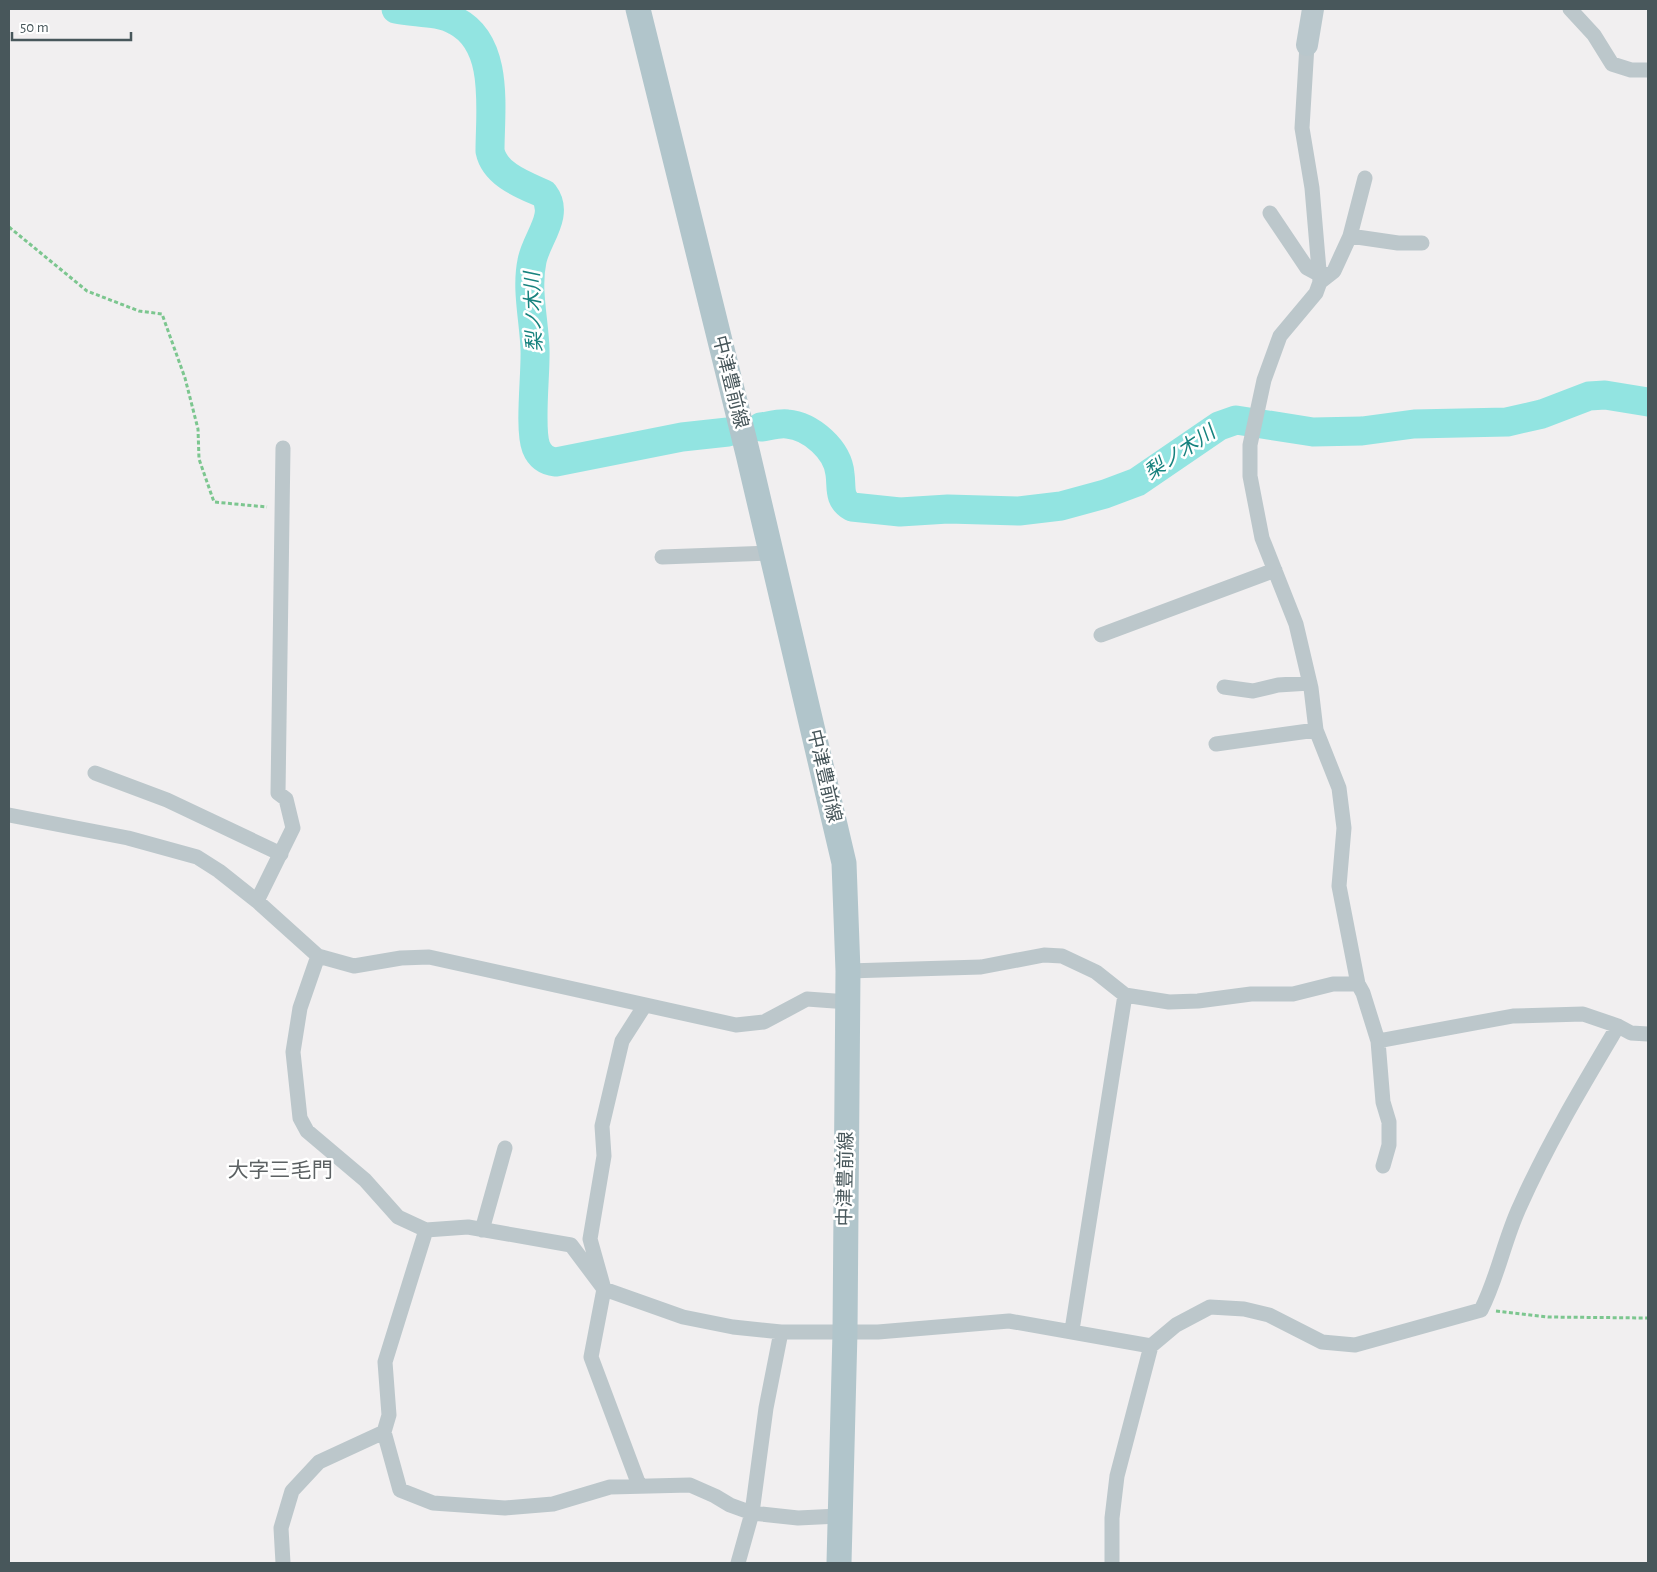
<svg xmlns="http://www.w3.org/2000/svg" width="1657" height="1572" viewBox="0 0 1657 1572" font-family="'Alegreya Sans','Noto Sans JP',sans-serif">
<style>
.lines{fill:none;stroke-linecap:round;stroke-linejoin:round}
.river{stroke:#92e4e1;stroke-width:29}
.path{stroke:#7cc68f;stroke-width:3;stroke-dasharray:4 2.5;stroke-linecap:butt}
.street{stroke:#bcc7cb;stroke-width:15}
.secondary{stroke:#b9c7cc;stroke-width:22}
.primary{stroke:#b1c5cb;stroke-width:25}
.labels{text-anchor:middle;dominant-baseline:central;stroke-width:5;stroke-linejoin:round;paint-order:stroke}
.street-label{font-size:19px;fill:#48575b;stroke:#fff}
.water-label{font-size:20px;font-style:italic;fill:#17827e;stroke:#fff}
.quarter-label{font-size:21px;fill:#5c6163;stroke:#fff}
</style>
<rect width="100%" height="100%" fill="#f1eff0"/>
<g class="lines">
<path class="river" d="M396,9c19,4 43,2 60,12 44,23 34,89 34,130 5,24 34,34 54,43 16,21 -8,45 -12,67 -6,28 2,59 3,88 1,24 -6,79 1,98 4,10 11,14 20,15l126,-25 46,-5
M761,427c8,-1 18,-4 26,-3 24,2 51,26 53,50 2,14 -2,25 12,33l48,5 48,-3 71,2 42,-5 44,-12 32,-12 82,-56 17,-6 77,12 49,-1 52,-7 93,-2 35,-8 47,-18 16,-1 43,7"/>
<path class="path" d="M9,227l78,64 52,20 23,3 23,64 13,51 1,30 15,43 53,5
M1496,1311l52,6 100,1"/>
<path class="street" d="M1570,9l24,26 18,29 19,6h17
M1307,45l-5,83 10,60 8,94 -4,11 -36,43 -16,44 -14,65v31l12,62 34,86 15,64 5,42 23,58 5,40 -5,58 19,98 5,9 15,48 135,-25 70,-2 35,12 13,7 17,1
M1270,213l37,55 13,7
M1350,236l15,-58
M1320,282l14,-11 16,-35 48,7h24
M662,557l109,-4
M1101,635l174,-65
M1224,687l29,4 25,-6 32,-2
M1216,744l100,-14
M95,773l72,27 114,54
M9,815l119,23 69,19 22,14 38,30 61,55 36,10 47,-8 28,-1 307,68 28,-3 43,-23 41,3
M257,901l36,-73 -7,-29 -8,-6 5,-345
M318,956l-18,52 -7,44 7,66 7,13 58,49 33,37 28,13 42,-3 103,18 33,44 79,28 50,10 48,5h97l131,-11 142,25
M848,971l133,-4 63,-12 18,1 34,16 29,23 44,7 29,-1 53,-7h42l40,-10h25
M1378,1041l5,61 6,20v23l-6,21
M426,1230l-41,132 4,53 -5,17 16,58 33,13 72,5 48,-4 57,-17 80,-2 25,11 15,9 22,8 46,5 41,-2
M482,1230l23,-82
M1072,1330l53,-335
M639,1485l-48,-128 13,-68 -14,-50 14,-83 -2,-30 20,-85 23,-36
M283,1563l-2,-35 11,-37 27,-29 65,-30
M738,1563l14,-50 14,-105 15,-76
M1112,1563v-45l5,-42 34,-130 25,-21 34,-18 34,2 25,6 53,27 33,3 126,-35c17,-33 23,-70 39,-104 28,-63 63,-121 98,-180"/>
<path class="secondary" d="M1307,45l6,-36"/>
<path class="primary" d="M638,9l110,445 96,409 4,108 -3,361 -6,231"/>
</g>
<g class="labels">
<g class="street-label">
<text transform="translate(730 382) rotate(76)">中津豊前線</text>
<text transform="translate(824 776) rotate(77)">中津豊前線</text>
<text transform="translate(846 1179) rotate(-89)">中津豊前線</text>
</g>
<g class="water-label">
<text transform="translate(534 312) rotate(-92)">梨ノ木川</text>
<text transform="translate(1180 453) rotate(-34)">梨ノ木川</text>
</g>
<g class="quarter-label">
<text x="280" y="1170">大字三毛門</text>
</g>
</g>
<rect width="1657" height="1572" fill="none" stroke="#48575b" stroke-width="20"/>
<path d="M12 32v8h119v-8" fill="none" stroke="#48575b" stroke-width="2.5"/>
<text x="20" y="32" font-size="15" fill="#48575b" stroke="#ffffff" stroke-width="4" paint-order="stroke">50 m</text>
</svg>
